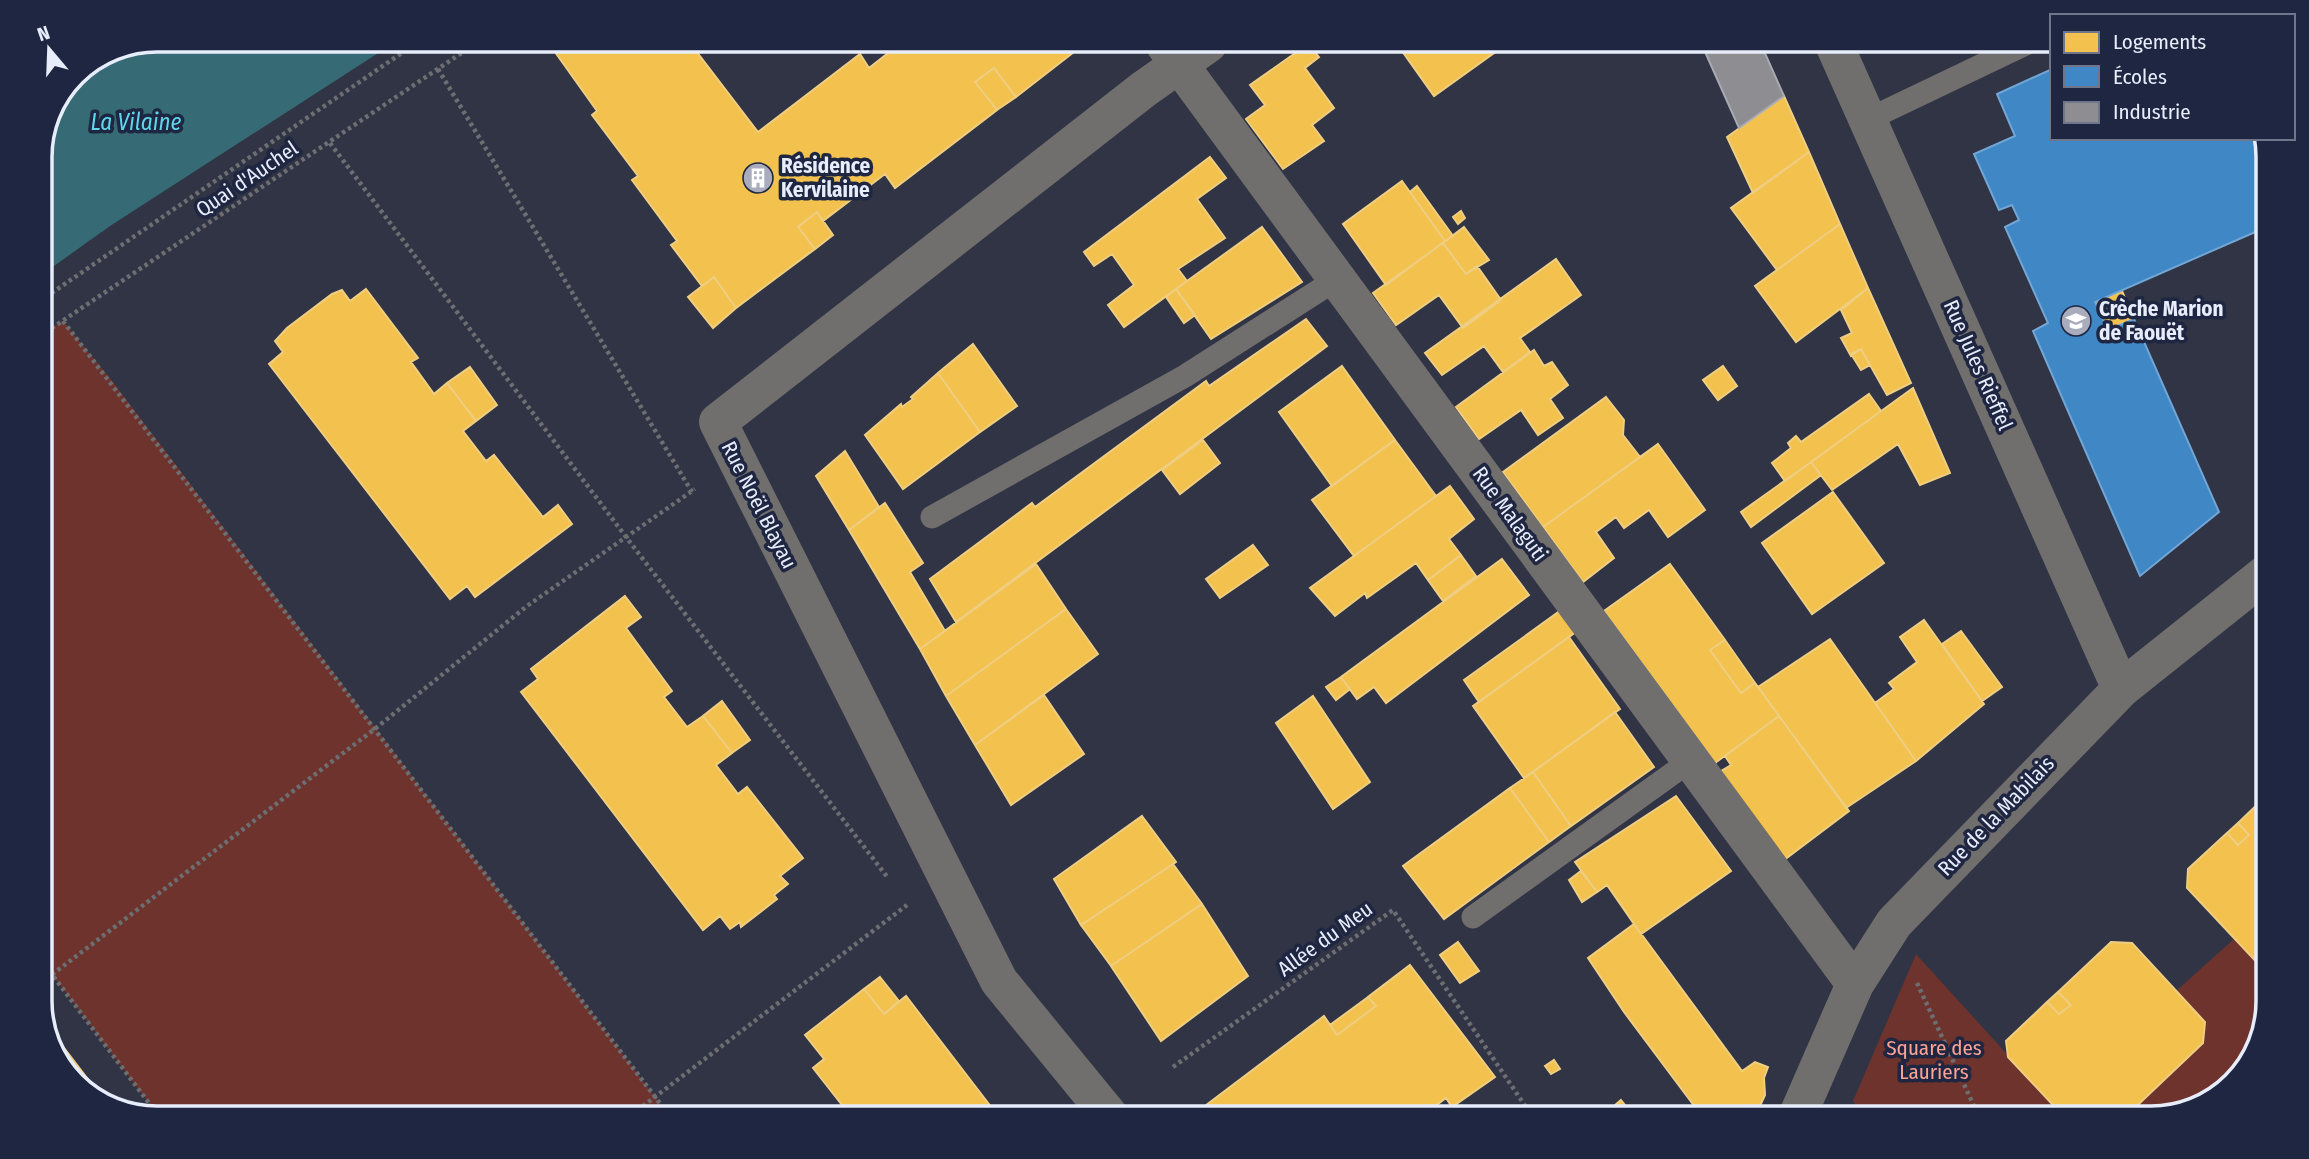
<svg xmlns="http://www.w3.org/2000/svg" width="2309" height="1159" viewBox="0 0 2309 1159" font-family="'Fira Sans Condensed',sans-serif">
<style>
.green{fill:#6d332c}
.water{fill:#366b75}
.homes{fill:#f2c14e;stroke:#efce82;stroke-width:2}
.schools{fill:#3f88c5;stroke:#72a6d6;stroke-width:2}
.industry{fill:#8d8d92;stroke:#a8aab2;stroke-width:2}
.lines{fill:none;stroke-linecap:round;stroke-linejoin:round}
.path{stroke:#6c6e72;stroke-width:4.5;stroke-dasharray:3.5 3.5;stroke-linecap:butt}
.service{stroke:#706f6d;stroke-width:23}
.minor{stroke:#706f6d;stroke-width:38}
.labels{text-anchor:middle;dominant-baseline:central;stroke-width:7;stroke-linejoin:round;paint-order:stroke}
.poi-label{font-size:21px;font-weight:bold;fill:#e8edfc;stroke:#1e2641;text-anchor:start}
.street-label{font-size:21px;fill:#e8edfc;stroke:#1e2641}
.park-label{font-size:21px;fill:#fea393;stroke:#1e2641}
.water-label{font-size:23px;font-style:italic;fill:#5ed7ec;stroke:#1e2641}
.rim{fill:none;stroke:#e8edfc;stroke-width:3.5}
</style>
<rect width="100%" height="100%" fill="#303444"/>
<path class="green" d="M63,321l50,61 559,737h-511l-120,-159 -1,-624z
M2234,939l29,29 6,1v32l-12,52 -41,46 -64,20h-29l80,-76 2,-21 -29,-31z
M1916,954l150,165h-202l-11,-18z"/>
<path class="water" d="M386,48l-276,178 -70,50v-125l35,-77 38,-25z"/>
<path class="homes" d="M1497,43l4,5 -67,48 -37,-52z
M1308,44l11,13 -14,11 29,40 -22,17 12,16 -41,28 -37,-50 19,-14 -15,-20z
M1083,45l-67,52 -22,-29 -19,14 22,28 -102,78 -10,-14 -62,47 -6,-9 -19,15 17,22 -79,59 -22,-31 -12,9 -31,-41 6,-4 -45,-61 6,-4 -46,-61 5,-4 -42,-59 7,-5h131l65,85 102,-78 9,14 28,-22z
M994,68l22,29 -19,13 -22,-28z
M1784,96l25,56 -56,41 -26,-56z
M1809,152l31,72 -63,46 -46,-62z
M1210,157l16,21 -29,21 28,39 -47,31 9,12 -63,46 -16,-22 26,-20 -22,-31 -18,12 -10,-14z
M1402,181l43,60 -59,44 -43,-61z
M1417,186l36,50 -8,5 -35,-49z
M1461,211l4,7 -7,6 -5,-7z
M817,212l16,23 -18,14 -17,-22z
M1840,224l28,64 -72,54 -41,-56z
M1262,227l40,55 -91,57 -35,-50z
M1464,227l25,33 -23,14 -23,-31z
M1443,243l23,31 11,-8 24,34 -38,28 -24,-33 -43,30 -23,-32z
M1556,259l25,36 -61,43 10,14 -27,20 -19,-26 -42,29 -17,-22z
M714,277l22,31 -23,20 -25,-31z
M1868,288l43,95 -24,12 -26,-46 -10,7 -10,-18 11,-5 -11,-23z
M366,289l52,69 -7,4 23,32 13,-11 29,38 -13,10 23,30 8,-6 49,62 15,-12 14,19 -97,73 -8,-11 -17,13 -181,-235 14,-12 -8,-11 12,-13 45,-34 10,-4 8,11z
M1176,289l19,26 -11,8 -18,-26z
M2122,291l12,28 -26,11 -13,-28z
M1306,319l21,27 -371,276 -26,-43 102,-76 3,4 171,-126 3,5z
M973,344l44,62 -37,26 -42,-59z
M1861,349l9,16 -9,5 -10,-16z
M1534,350l10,16 8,-4 16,23 -18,14 13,19 -25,17 -17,-25 -42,29 -23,-32z
M1342,366l53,74 -63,46 -53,-74z
M1723,366l14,20 -19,14 -15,-20z
M470,367l27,38 -21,16 -29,-38z
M938,373l42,59 -77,57 -38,-54 36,-31 1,3 11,-8 -2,-2z
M1913,388l37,85 -30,12 -22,-41 -66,46 -21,-28z
M1869,394l12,17 -96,70 -13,-18 19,-15 -3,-5 8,-7 5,6z
M1606,397l18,23 -1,15 17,22 -97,70 -40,-55z
M1203,440l17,23 -40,31 -18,-24z
M1395,440l41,56 -82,60 -42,-56z
M1658,444l47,66 -37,27 -19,-27 -25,18 -8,-11 -20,15 18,26 -31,24 -40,-55z
M845,451l34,56 -30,23 -33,-54z
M1811,462l10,13 -70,52 -10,-15z
M1450,486l24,33 -25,20 12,16 -33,25 -12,-17 -49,35 -2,-5 -30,23 -25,-28z
M1833,492l51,71 -72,51 -50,-71z
M885,503l38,60 -13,9 35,59 -25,18 -71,-119z
M1253,545l15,20 -48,33 -14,-19z
M1461,555l15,21 -33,25 -15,-21z
M1502,559l27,36 -143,108 -12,-16 -17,12 -16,-22z
M1036,564l30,45 -120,87 -26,-47z
M1670,564l55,76 -15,10 31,43 14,-10 24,33 -64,47 -111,-152z
M625,596l16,21 -15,11 46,63 -8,6 23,30 16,-11 29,37 -16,12 22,29 9,-7 56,71 -23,18 8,8 -14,11 3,4 -36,28 -1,-5 -10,7 -10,-13 -17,14 -182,-238 17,-13 -7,-10z
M1564,608l16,21 -101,73 -15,-22z
M1066,609l32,45 -123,91 -29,-49z
M1924,620l60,84 -68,57 -41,-58 19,-14 -5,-6 28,-21 -17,-25z
M1961,631l41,56 -20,14 -40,-57z
M1569,637l51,72 -96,69 -51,-72z
M1830,639l86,122 -70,47 -88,-121z
M1725,640l30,43 -14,10 -31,-43z
M1341,677l9,12 -14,11 -10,-13z
M1044,695l40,59 -73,51 -36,-60z
M1313,696l57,86 -37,27 -57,-86z
M722,701l28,39 -18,13 -29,-37z
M1615,712l39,55 -83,59 -38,-54z
M1779,716l70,95 -65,49 -63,-89 10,-6 -6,-9z
M1533,772l38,54 -22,16 -39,-54z
M1510,788l39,54 -105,77 -41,-53z
M2269,793v176h-6l-76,-81 1,-19 39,-36 11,12 11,-10 -11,-12z
M1676,796l55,75 -90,63 -34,-49 -10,7 -22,-30z
M1142,816l34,46 -95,63 -27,-46z
M2238,823l11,12 -11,10 -11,-12z
M1173,864l29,40 -91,62 -30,-41z
M1581,871l16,21 -15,10 -13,-22z
M1202,904l46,72 -87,65 -50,-75z
M1634,924l108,147 13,-9 13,5 -4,11 1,17 -11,24h-50l-80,-107 -36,-54z
M1458,942l21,29 -19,12 -20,-28z
M2111,942l21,1 73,79 -2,21 -80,76h-57l-58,-62 -2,-16 41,-39 12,12 12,-9 -13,-13z
M1410,965l85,112 -43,30 -6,-9 -28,21h-18l-4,-5 -7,5h-174l-10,-13 119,-90 13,19 39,-29 -8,-9z
M880,977l19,24 -15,13 -20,-25z
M864,989l20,25 22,-18 92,120 -5,3h-140l-40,-51 11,-9 -19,-24z
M2058,992l13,13 -12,9 -12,-12z
M1368,997l8,9 -39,29 -7,-10z
M45,1023l65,85 -50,-41z
M1554,1060l6,9 -9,5 -6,-8z
M1621,1100l11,14 -5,5 -27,-1z"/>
<path class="schools" d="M2052,69v69h212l5,13v75l-174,76 13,28 26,-11 85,193 -79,64 -107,-245 15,-8 -43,-96 14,-7 -7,-15 -13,5 -25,-56 41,-18 -18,-42z"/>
<path class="industry" d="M1724,42h36l24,54 -45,32 -33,-74z"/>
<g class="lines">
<path class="path" d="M438,69l254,423
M330,143l296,394 262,341
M40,301l369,-253
M63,321l609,798
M40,336l429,-288
M41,960l120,159
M41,983l335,-255 151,-122 168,-117
M1917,983l63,136
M1173,1067l220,-157 141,209
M626,1119l281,-214"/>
<path class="service" d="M1869,119l163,-78
M932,517l253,-141 152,-97
M1473,917l217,-156"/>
<path class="minor" d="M1833,42l288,647
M1165,45l690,939
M1112,1119l-113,-138 -281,-559 426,-333 64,-45
M1796,1119l59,-135 39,-61 227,-234 148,-118"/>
</g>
<defs>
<g id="building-disc" transform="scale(1.575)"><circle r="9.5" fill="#a8acbc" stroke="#1e2641"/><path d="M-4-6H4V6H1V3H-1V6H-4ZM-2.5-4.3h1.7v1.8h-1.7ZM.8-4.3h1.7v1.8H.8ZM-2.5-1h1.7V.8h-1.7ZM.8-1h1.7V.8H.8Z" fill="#fff"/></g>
<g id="school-disc" transform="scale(1.575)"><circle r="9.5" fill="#a8acbc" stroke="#1e2641"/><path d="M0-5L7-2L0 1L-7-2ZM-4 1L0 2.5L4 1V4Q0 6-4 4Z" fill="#fff"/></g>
</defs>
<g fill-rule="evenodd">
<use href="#building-disc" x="758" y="178"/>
<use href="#school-disc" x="2076" y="321"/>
</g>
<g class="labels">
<g class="poi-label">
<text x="781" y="166">Résidence<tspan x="781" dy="24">Kervilaine</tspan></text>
<text x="2099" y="309">Crèche Marion<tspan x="2099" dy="24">de Faouët</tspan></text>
</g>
<g class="street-label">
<text transform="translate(247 179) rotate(-34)">Quai d'Auchel</text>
<text transform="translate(1978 365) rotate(66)">Rue Jules Rieffel</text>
<text transform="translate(759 505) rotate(63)">Rue Noël Blayau</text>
<text transform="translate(1510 514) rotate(54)">Rue Malaguti</text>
<text transform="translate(1996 816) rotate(-46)">Rue de la Mabilais</text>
<text transform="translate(1325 939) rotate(-36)">Allée du Meu</text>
</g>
<g class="park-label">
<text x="1934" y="1048">Square des<tspan x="1934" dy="24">Lauriers</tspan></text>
</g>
<g class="water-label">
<text x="136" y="122">La Vilaine</text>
</g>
</g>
<path d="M0 0H2309V1159H0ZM157 52H2151A105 105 0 0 1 2256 157V1001A105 105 0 0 1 2151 1106H157A105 105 0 0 1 52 1001V157A105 105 0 0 1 157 52Z" fill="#1e2641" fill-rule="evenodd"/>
<path class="rim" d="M157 52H2151A105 105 0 0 1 2256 157V1001A105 105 0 0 1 2151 1106H157A105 105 0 0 1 52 1001V157A105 105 0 0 1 157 52Z"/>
<rect x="2050" y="14" width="245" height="126" fill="#1e2641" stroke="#6f768c" stroke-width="2"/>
<rect x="2064" y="32" width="35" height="21" fill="#f2c14e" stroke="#6f768c" stroke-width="2"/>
<text x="2113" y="49" font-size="21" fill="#e8edfc">Logements</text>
<rect x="2064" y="66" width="35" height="21" fill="#3f88c5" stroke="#6f768c" stroke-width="2"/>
<text x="2113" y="84" font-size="21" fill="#e8edfc">Écoles</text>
<rect x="2064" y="102" width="35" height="21" fill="#8d8d92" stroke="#6f768c" stroke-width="2"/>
<text x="2113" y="119" font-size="21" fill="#e8edfc">Industrie</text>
<g transform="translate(49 49) rotate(341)" stroke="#1e2641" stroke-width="5" paint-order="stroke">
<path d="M0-5L12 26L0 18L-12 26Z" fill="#e8edfc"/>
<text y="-10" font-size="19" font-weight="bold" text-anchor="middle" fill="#e8edfc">N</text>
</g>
</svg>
